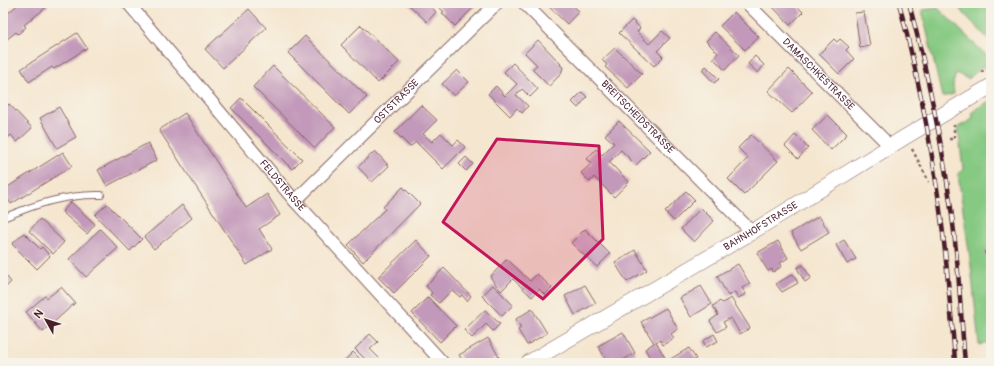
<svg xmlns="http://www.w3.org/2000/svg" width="994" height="366" viewBox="0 0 994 366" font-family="Pangolin,sans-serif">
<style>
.green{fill:#86c982;stroke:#687456}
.building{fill:#c299ba}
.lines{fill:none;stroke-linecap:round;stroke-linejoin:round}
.service-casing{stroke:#866564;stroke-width:8}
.minor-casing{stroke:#866564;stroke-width:14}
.tertiary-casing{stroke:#866564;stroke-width:16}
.path{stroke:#866564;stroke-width:2.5;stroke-dasharray:3 3;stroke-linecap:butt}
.service{stroke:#fff;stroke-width:6}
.minor{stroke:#fff;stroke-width:12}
.tertiary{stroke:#fff;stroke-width:15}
.rail-casing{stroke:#4a1f2b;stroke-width:4.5}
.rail{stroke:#f7f3e8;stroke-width:3;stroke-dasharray:9;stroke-linecap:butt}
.marked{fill:#c2185b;fill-opacity:0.2;stroke:#c2185b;stroke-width:3;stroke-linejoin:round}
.labels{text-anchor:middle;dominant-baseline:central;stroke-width:3;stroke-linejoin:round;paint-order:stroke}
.street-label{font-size:10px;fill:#4a1f2b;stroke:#f7f3e8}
</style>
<rect width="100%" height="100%" fill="#f7f3e8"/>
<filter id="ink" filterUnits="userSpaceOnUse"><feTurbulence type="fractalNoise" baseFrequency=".025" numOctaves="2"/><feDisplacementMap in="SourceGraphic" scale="8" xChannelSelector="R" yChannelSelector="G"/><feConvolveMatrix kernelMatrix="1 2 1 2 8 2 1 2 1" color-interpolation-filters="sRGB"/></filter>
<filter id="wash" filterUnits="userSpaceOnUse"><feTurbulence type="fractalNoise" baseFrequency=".012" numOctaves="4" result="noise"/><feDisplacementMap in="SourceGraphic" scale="16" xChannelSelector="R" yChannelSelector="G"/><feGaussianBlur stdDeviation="0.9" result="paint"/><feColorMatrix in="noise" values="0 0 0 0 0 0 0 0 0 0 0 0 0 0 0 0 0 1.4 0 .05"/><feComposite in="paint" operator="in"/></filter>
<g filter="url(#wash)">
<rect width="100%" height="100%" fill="#f5e6cf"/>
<path class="green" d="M954,3h37v39z
M938,8l53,52 -23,19 -12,-6 -3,11 1,10 -12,3 -20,-87z
M991,100v241l-12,4 -8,-79 -13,-92 5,-5 -5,-42 15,-8 -1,-7z"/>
<g id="blocks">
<path class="building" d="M20,3h28l-2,1 2,2 -24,19 2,2 -8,7 -2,-2 -10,8 -3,-4v-19z
M407,3h20l9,9 -9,10z
M435,3h43l-23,23 -13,-13 2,-1z
M545,3h25l9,8 -12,13z
M769,3h25l9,9 -13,13z
M249,9l17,19 -43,40 -18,-19z
M734,12l25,25 -14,13 -25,-24z
M864,12l6,34 -10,2 -5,-35z
M632,20l8,8 -3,4 12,12 13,-13 8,7 -13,13 6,6 -9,9 -35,-33z
M361,25l38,37 -21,21 -37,-38z
M715,32l24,23 -14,15 -12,-12 5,-5 -12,-12z
M77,33l10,15 -33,21 -2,-2 -23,15 -8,-13z
M305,36l62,61 -18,17 -61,-61z
M834,39l3,3 3,-3 9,8 -3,3 8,9 -15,15 -20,-20z
M538,40l23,24 -1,1 3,2 -2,7 -12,12 -17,-17 5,-4 -12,-12z
M615,48l27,26 -14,14 -23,-21 2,-2 -5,-5z
M755,56l9,9 -6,8 -10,-9z
M513,63l25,26 -8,8 -8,-8 -6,6 12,11 -6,7 -5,-5 -7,8 -22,-22 8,-8 9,10 12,-12 -13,-12z
M273,66l62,61 -20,21 -62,-61z
M706,66l13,13 -5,4 -12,-13z
M789,69l23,23 -20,21 -24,-22z
M457,70l12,12 -15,14 -12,-12z
M582,92l5,5 -9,11 -6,-6z
M241,98l61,61 -10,10 -61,-61z
M9,104l23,24 -15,14 -6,-7 -8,8v-33z
M421,105l16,15 -14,14 9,8 9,-9 12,12 5,-5 7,7 -22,22 -27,-27 -6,5 -15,-15z
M59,107l17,30 -19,11 -17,-30z
M185,113l61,95 21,-14 13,21 -21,14 13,20 -25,16 -88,-135z
M828,115l19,19 -16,16 -19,-20z
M619,121l31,30 -14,14 -15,-15 -12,12 20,20 -15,15 -20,-20 -4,5 -9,-9 11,-10 -5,-4 9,-10 6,6 12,-12 -9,-8z
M751,135l27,26 -34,34 -16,-16 20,-21 -10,-10z
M795,135l13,13 -10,11 -13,-13z
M148,143l9,17 -50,26 -9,-16z
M375,151l14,15 -17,16 -14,-15z
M63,152l9,14 -61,38 -8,-14z
M466,157l7,7 -7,7 -7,-7z
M403,187l17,17 -57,58 -15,-17 37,-36 -2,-2z
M686,191l9,9 -21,21 -9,-9z
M71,202l24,22 -8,10 -25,-22z
M107,204l35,35 -12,12 -35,-36z
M182,205l10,13 -38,31 -10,-12z
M701,208l13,13 -20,21 -13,-13z
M819,216l10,16 -28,17 -10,-16z
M40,219l24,23 -11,12 -24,-23z
M100,229l18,19 -32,29 -17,-18z
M585,229l25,25 -13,13 -26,-24z
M24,233l16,16 2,-2 8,9 -13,13 -25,-25z
M416,240l15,16 -37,37 -16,-16z
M844,240l12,19 -9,5 -11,-19z
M778,241l10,17 -8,5 2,3 -9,6 -1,-3 -4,2 -11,-18z
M991,248v17l-7,-13z
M635,250l12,20 -20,12 -12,-19z
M507,259l23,22 7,-7 15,14 -7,7 -6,-6 -7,8 -19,-18 -12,12 -11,-14z
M738,264l12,20 -8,4 4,6 -8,4 -3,-6 -7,4 -11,-20z
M803,265l8,13 -6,4 -8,-14z
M444,268l27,28 -4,5 -5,-6 -2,2 -8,-7 -13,13 -9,-8 2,-2 -6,-7z
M3,272l8,10 -8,8z
M793,274l5,9 -16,9 -6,-8z
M493,285l20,20 -11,11 -20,-20z
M585,285l11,18 -21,12 -10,-19z
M701,286l11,18 -21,13 -11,-19z
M61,287l14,16 -32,29 -17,-20 19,-16 2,2z
M428,297l28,29 -16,16 -28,-29z
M731,298l19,30 -10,6 -9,-16 -8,4 3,5 -9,5 -7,-11 8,-6 -5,-9 7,-5 2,2z
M666,308l12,21 -7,5 3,4 -11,7 -3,-5 -4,2 11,19 22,-13 7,11 -7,4h-36l-8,-14 9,-6 -13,-21z
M532,309l15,24 -20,12 -9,-15 3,-2 -5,-9z
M485,310l15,14 -7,7 -7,-7 -14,14 -8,-8z
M623,332l12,21 -17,10h-10l-10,-17z
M370,334l8,8 -8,7 14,14h-15l-14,-14z
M714,334l4,7 -12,6 -3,-6z
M488,338l11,19 -11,6h-24l-5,-8z
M353,352l8,8 -3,3h-16z"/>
</g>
</g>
<g filter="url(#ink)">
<use href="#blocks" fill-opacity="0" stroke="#866564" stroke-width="1"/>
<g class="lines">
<g class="service-casing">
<path id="service" d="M3,218c33,-14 63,-24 98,-23"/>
</g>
<g class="minor-casing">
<g id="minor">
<path id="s1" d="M128,3l167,198 148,162"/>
<path id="s2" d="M524,3l228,229"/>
<path id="s3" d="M747,3l137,137 5,6"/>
<path id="s4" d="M295,201l202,-198"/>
</g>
</g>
<g class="tertiary-casing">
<g id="tertiary">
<path id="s5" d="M528,363l224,-131 153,-95 86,-51"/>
</g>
</g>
<path class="path" d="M981,72l10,-6
M949,139h5v-14
M912,149l17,33"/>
<use href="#service" class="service"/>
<use href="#minor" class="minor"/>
<use href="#tertiary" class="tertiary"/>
<g class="rail-casing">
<path id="rail" d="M899,3c25,95 42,192 50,290 2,23 5,47 6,70
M909,3c22,84 40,171 48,257 3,34 5,69 8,103"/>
</g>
<use href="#rail" class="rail"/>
</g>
</g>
<path class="marked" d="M497,139l102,7 4,93 -60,60 -100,-77z"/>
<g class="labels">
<g class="street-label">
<text stroke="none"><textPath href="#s3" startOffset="101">DAMASCHKESTRASSE</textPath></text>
<text stroke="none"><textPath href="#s4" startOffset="142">OSTSTRASSE</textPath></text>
<text stroke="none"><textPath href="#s2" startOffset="161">BREITSCHEIDSTRASSE</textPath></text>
<text stroke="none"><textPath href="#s1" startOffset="239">FELDSTRASSE</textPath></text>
<text stroke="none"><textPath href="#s5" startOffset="270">BAHNHOFSTRASSE</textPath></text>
</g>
</g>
<rect width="994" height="366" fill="none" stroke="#f7f3e8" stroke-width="16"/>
<g transform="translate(46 320) rotate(309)" stroke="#f7f3e8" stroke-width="3" paint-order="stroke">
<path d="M0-3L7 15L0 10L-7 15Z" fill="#4a1f2b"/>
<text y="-6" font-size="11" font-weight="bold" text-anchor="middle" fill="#4a1f2b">N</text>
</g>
</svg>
